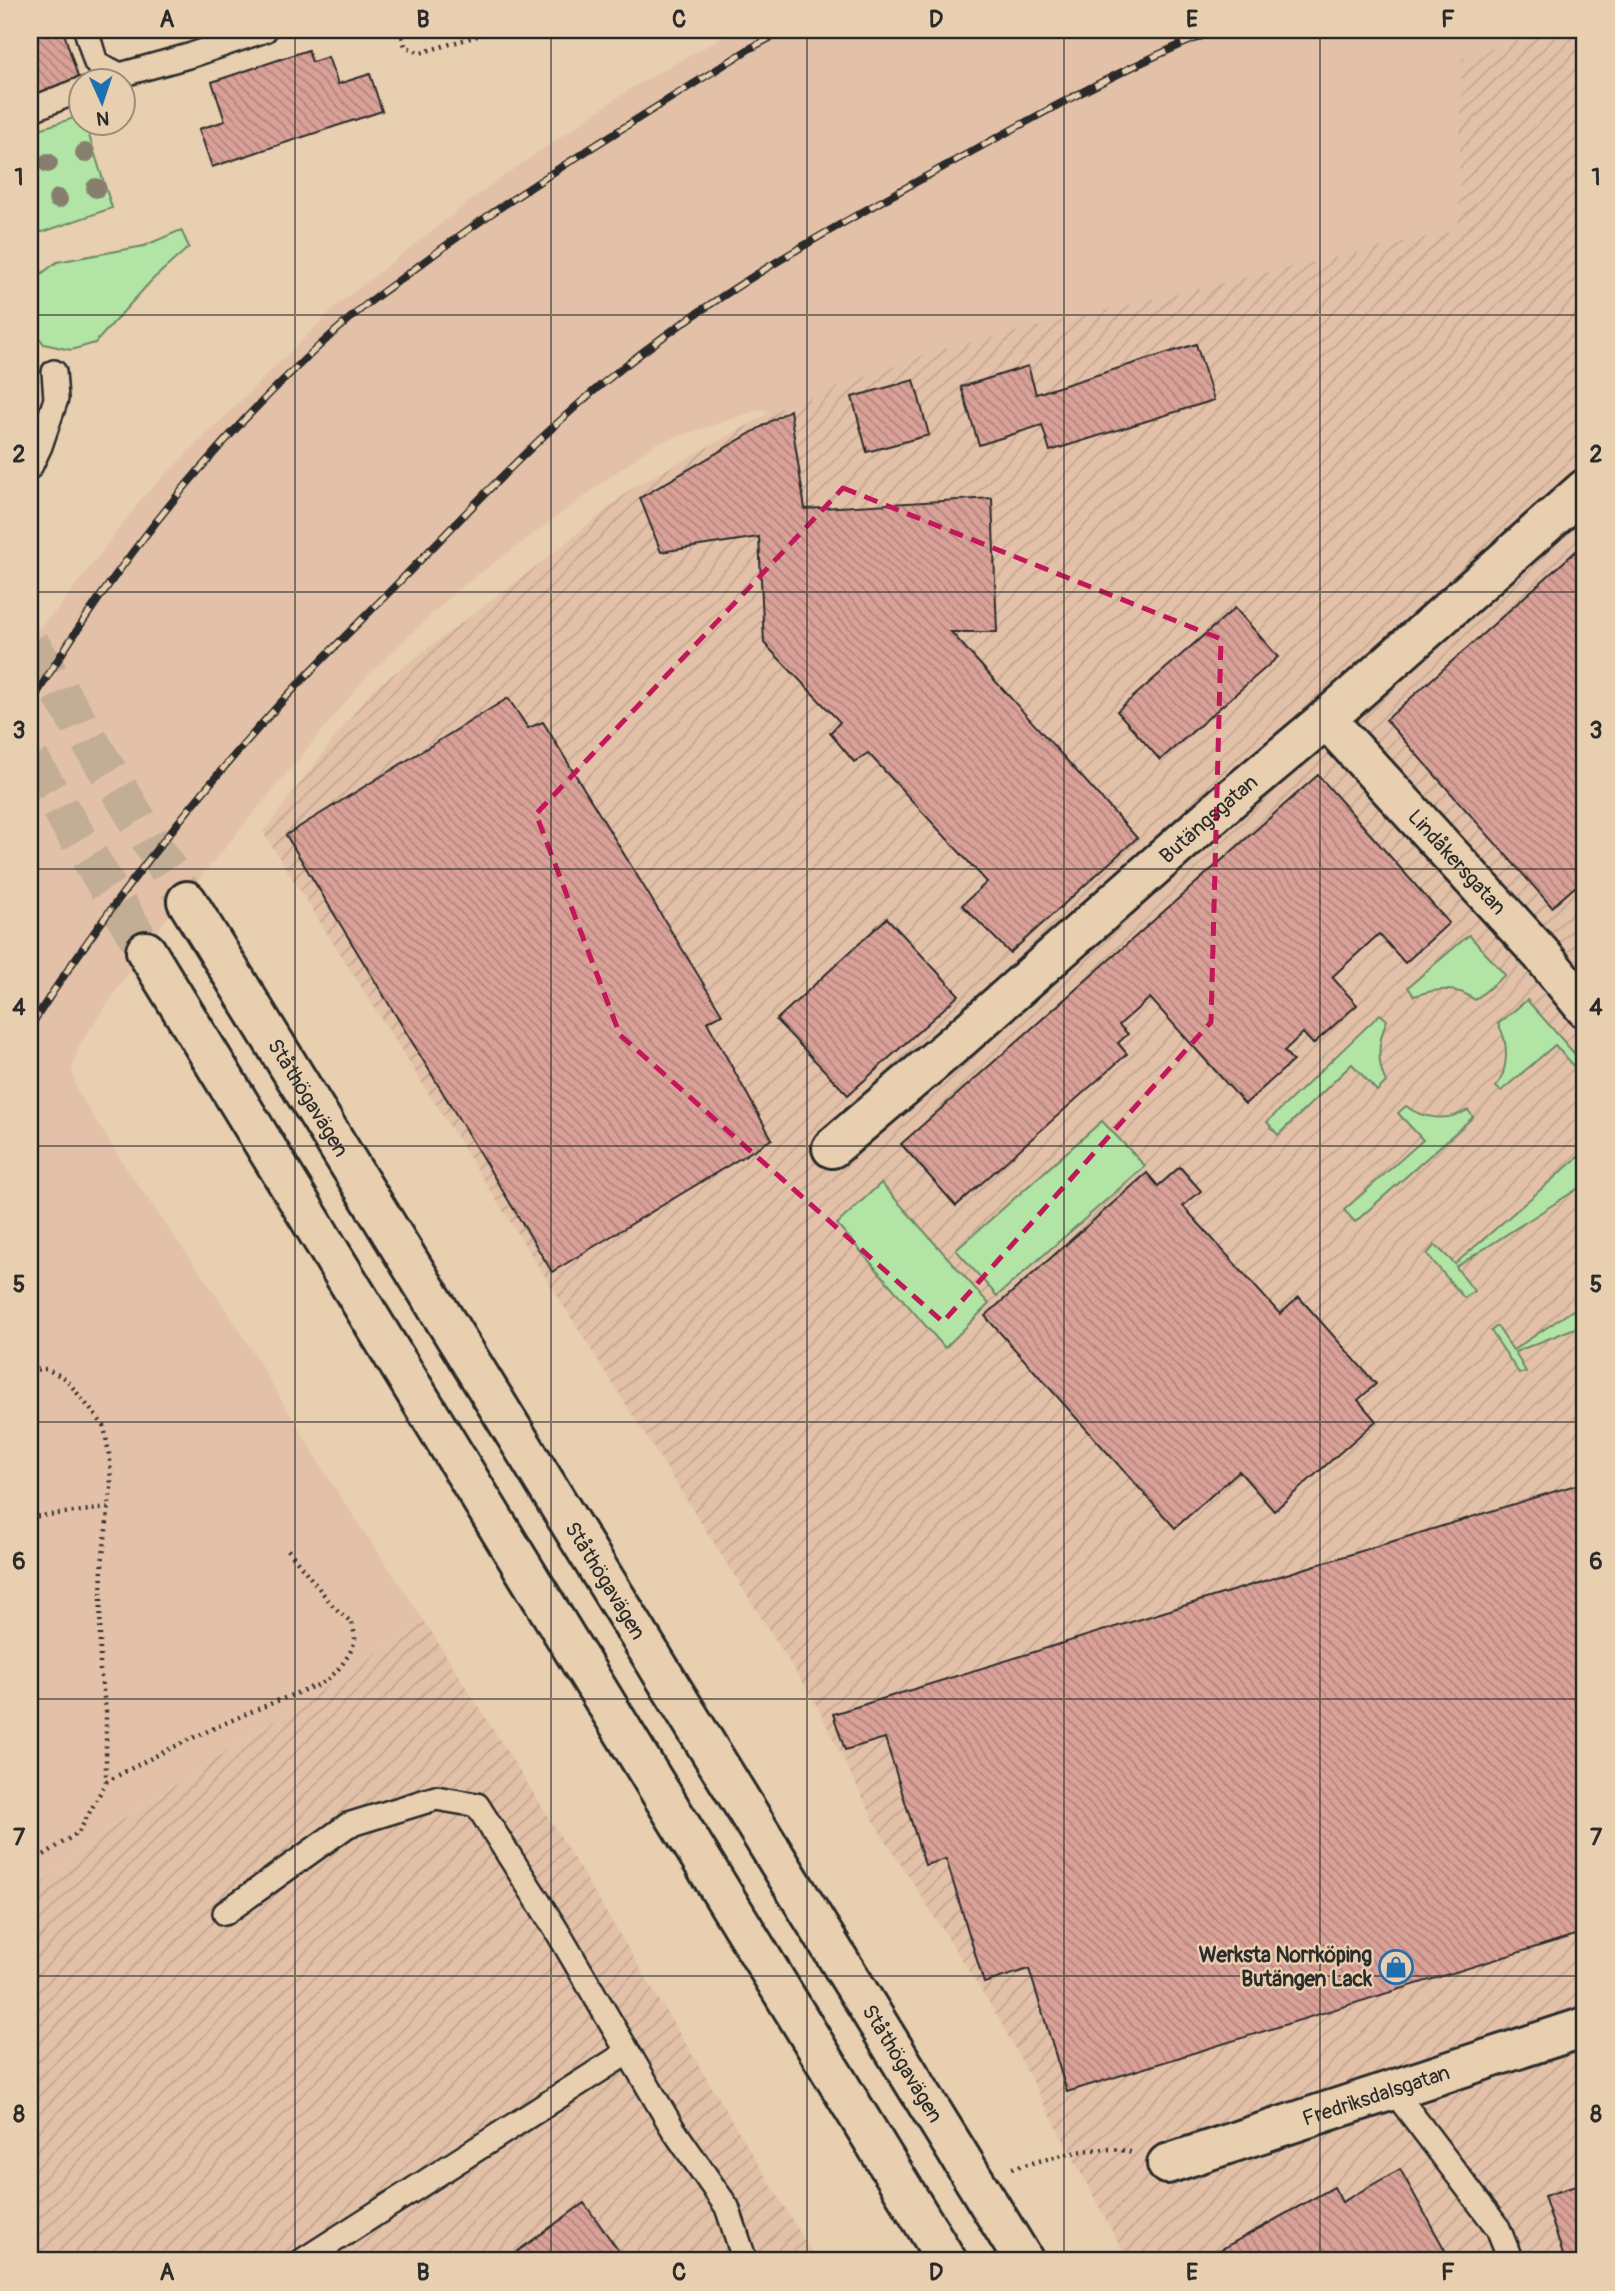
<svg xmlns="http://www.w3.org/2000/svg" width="1615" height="2291" viewBox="0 0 1615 2291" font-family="Pangolin,sans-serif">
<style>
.built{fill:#e3c1a8}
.industrial{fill:url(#industrial-furrows)}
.green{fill:#b2e4a5;stroke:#6e8868;stroke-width:2}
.building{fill:url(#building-back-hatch);stroke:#2b2b2b;stroke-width:2}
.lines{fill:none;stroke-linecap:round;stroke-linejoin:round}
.secondary-tunnel{stroke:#c1ae95;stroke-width:38;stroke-dasharray:38 19;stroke-linecap:butt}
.lane-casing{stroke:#2b2b2b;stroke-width:28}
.street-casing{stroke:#2b2b2b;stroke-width:44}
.secondary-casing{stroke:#2b2b2b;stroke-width:44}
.path{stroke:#2b2b2b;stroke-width:4.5;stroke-dasharray:2 5;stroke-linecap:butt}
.lane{stroke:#e7cfaf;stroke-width:23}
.street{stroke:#e7cfaf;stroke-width:38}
.secondary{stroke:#e7cfaf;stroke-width:38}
.rail-casing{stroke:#2b2b2b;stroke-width:8}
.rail{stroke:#e7cfaf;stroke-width:5;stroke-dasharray:16;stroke-linecap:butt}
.tree{fill:#877f6d}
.marked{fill:none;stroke:#c2185b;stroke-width:5;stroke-dasharray:14 9;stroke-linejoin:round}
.grid{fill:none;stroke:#2b2b2b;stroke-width:2;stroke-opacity:0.55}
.labels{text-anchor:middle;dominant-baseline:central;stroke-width:5;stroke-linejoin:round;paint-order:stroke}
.street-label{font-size:21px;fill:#2b2b2b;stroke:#e7cfaf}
.poi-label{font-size:21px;font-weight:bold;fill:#2b2b2b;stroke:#e7cfaf;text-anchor:end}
.neatline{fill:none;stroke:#2b2b2b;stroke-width:2.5}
.grid-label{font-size:23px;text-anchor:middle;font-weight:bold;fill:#2b2b2b}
</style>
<defs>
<pattern id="industrial-furrows" width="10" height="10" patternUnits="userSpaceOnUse" patternTransform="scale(1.75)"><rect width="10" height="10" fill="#e3c1a8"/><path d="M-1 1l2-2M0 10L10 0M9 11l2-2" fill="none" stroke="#c3a691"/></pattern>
<pattern id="building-back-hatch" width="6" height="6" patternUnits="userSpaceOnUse" patternTransform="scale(1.75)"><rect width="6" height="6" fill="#daa198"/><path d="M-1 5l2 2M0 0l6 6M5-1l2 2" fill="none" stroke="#b1837c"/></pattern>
</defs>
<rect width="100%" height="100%" fill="#e7cfaf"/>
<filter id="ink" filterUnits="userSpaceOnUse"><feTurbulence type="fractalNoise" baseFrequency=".0143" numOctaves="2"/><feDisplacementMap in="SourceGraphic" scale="14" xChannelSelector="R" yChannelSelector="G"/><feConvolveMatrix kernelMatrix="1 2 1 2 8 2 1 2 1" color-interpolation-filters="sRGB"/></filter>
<g filter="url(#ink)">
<path class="built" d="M735,30h850v321l-722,118 -101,-60 -107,35 -199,147 -89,85 -205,248 -83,121 -7,24 5,22 49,77 108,153 98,163 93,138 -310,202 -78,63 -7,17v-1268l28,-27 85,-112 197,-194 148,-116 145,-100z"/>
<path class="industrial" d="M1543,30h42v2231h-457l-131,-246 -117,-183 -64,-128 -553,-872 108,-141 174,-131 89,-73 138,-75 160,-60 310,-74 216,-48 4,-171z
M425,1622l124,196 268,443h-787v-357l7,-17 78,-63z"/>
<path class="green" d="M80,116v6l5,1 27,85 -69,24 -13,-1v-99z
M181,230l8,17 -37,33 -57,63 -24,7 -27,-6 -14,-18v-33l6,-15 21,-16 87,-16z
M1469,935l36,40 -30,25c-19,-15 -40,-11 -61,-4l-6,-9z
M1527,1000l55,62 -7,6 -20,-23 -54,46 -5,-4c13,-18 13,-45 2,-63z
M1380,1014l7,6c-9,21 -11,42 -1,62l-9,9 -25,-27 -74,71 -11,-13z
M1406,1106c17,14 43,15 62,4l5,7 -118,105 -11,-12 79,-70 -25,-27z
M1102,1121l43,45 -148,130 -41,-46z
M1585,1151v33l-129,83 18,24 -10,7 -37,-44 8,-9 20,19z
M881,1183l108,121 -44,44 -108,-124z
M1585,1302v22l-70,28 11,20 -7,1 -28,-42 6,-5 16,24z"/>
<path class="building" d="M30,30h33l16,50 -49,16z
M308,50l4,12 16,-5 10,27 32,-10 12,37 -170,56 -13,-38 26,-8 -13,-39z
M1196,344l18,56 -164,51 -8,-26 -63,20 -18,-58 67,-21 8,28z
M914,380l15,55 -62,17 -15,-55z
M790,410l15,99 187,-11 5,134h-46l186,206 -127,115 -48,-48 25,-23 -119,-129 -14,9 -24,-29 10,-11 -76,-79 -5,-106 -98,15 -21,-54z
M1585,543v335l-33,29 -166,-187z
M1235,608l43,49 -118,103 -43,-49z
M508,698l20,30 15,-6 179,292 -15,8 65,117 -220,133 -266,-437z
M1318,775l131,148 -44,40 -26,-29 -47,43 25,28 -44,39 -10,-11 -19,18 9,10 -48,43 -95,-106 -31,27 9,9 -10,9 9,11 -171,152 -55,-62z
M887,918l72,77 -111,100 -72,-75z
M1180,1167l21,24 -18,15 97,108 19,-17 77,87 -18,16 18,21 -102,90 -35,-40 -64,57 -190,-212 162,-143 11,13z
M1585,1482v450l-518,160 -38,-123 -45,14 -38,-124 -21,6 -40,-127 -40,12 -12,-36z
M1400,2169l51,92h-251l134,-74 8,15z
M1585,2183v78h-20l-21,-65z
M584,2203l42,58h-122z"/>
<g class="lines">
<path class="secondary-tunnel" d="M30,643l157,258
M30,759l116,192"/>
<g class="lane-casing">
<path id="lane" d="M86,30l10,33 24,12 72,-20 73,-25
M30,110l50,-20
M30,467l10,-21 16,-47 -2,-27
M225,1913l123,-88 88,-27 41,7 80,126 116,198 54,78 18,54
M1393,2090l105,138 13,33
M302,2261l326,-209"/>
</g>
<g class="street-casing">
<g id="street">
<path id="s1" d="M1326,719l216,236 43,53"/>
<path id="s2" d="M832,1148l128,-109 266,-236 100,-84 259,-230"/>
<path id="s3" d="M1167,2164l418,-137"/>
</g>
</g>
<g class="secondary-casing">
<g id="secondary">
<path id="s4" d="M187,901l837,1360"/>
<path d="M146,951l801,1310"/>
</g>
</g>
<path class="path" d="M400,30l5,16 15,7 77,-23
M30,1370l16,-1 19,9 39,48 6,33 1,28 -9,78 -2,69v36l6,41v71l-27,50 -49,32
M30,1517l78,-9
M106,1782c67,-37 135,-67 206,-95 16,-1 40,-31 43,-48 0,-4 -2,-12 -3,-16l-19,-17 -48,-60
M1012,2168c35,-8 86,-27 121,-15"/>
<use href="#lane" class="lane"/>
<use href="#street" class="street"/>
<use href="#secondary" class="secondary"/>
<g class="rail-casing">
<path id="rail" d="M30,705c88,-148 200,-285 332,-397 19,-16 40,-29 59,-44 105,-79 218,-145 328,-215l36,-19
M30,1027c72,-113 156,-219 246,-319 41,-45 85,-87 127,-130 66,-68 131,-138 204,-198 111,-90 237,-159 362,-227 81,-44 161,-89 247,-123"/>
</g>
<use href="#rail" class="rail"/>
</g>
<g class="tree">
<circle cx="85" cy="153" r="10"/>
<circle cx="48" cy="163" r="10"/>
<circle cx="96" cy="188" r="10"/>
<circle cx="58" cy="199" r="10"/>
</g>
</g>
<path class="marked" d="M843,488l378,151 -10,383 -268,300 -323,-287 -84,-221z"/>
<path class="grid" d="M295,30v2231M551,30v2231M807,30v2231M1064,30v2231M1320,30v2231M30,315h1555M30,592h1555M30,869h1555M30,1146h1555M30,1422h1555M30,1699h1555M30,1976h1555"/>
<defs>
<g id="shop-ring" transform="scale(1.75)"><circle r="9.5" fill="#e7cfaf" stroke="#1f6fb2" stroke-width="1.5"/><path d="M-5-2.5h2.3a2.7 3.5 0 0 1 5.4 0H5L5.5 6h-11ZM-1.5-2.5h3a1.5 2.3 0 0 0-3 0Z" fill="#1f6fb2"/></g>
</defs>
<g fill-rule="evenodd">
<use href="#shop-ring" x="1396" y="1967"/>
</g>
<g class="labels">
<g class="street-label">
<text stroke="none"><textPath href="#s2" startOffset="500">Butängsgatan</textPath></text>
<text stroke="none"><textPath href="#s1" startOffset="194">Lindåkersgatan</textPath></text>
<text stroke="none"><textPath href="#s4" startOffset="231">Ståthögavägen</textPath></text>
<text stroke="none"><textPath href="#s4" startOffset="798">Ståthögavägen</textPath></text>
<text stroke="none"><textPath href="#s4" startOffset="1365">Ståthögavägen</textPath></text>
<text stroke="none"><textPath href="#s3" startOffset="220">Fredriksdalsgatan</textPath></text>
</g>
<g class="poi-label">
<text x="1372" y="1955">Werksta Norrköping<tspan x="1372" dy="24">Butängen Lack</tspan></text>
</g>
</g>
<rect width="1615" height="2291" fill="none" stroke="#e7cfaf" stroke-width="77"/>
<g transform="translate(102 102) rotate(177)"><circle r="33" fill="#e7cfaf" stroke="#9c8d7a" stroke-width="2"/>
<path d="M0-5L12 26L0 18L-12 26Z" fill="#1f6fb2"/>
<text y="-10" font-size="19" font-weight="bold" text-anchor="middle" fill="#2b2b2b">N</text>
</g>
<rect x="38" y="38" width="1538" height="2214" class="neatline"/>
<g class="grid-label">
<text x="167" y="27">A</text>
<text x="423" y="27">B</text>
<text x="679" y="27">C</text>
<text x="936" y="27">D</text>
<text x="1192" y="27">E</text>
<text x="1448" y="27">F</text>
<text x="19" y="185">1</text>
<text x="1596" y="185">1</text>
<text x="19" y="462">2</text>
<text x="1596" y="462">2</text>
<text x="19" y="738">3</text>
<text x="1596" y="738">3</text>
<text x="19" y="1015">4</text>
<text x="1596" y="1015">4</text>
<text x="19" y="1292">5</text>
<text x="1596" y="1292">5</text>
<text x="19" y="1569">6</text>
<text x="1596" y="1569">6</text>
<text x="19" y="1845">7</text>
<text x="1596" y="1845">7</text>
<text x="19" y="2122">8</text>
<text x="1596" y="2122">8</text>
<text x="167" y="2280">A</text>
<text x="423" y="2280">B</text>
<text x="679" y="2280">C</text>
<text x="936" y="2280">D</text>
<text x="1192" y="2280">E</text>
<text x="1448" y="2280">F</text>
</g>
</svg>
